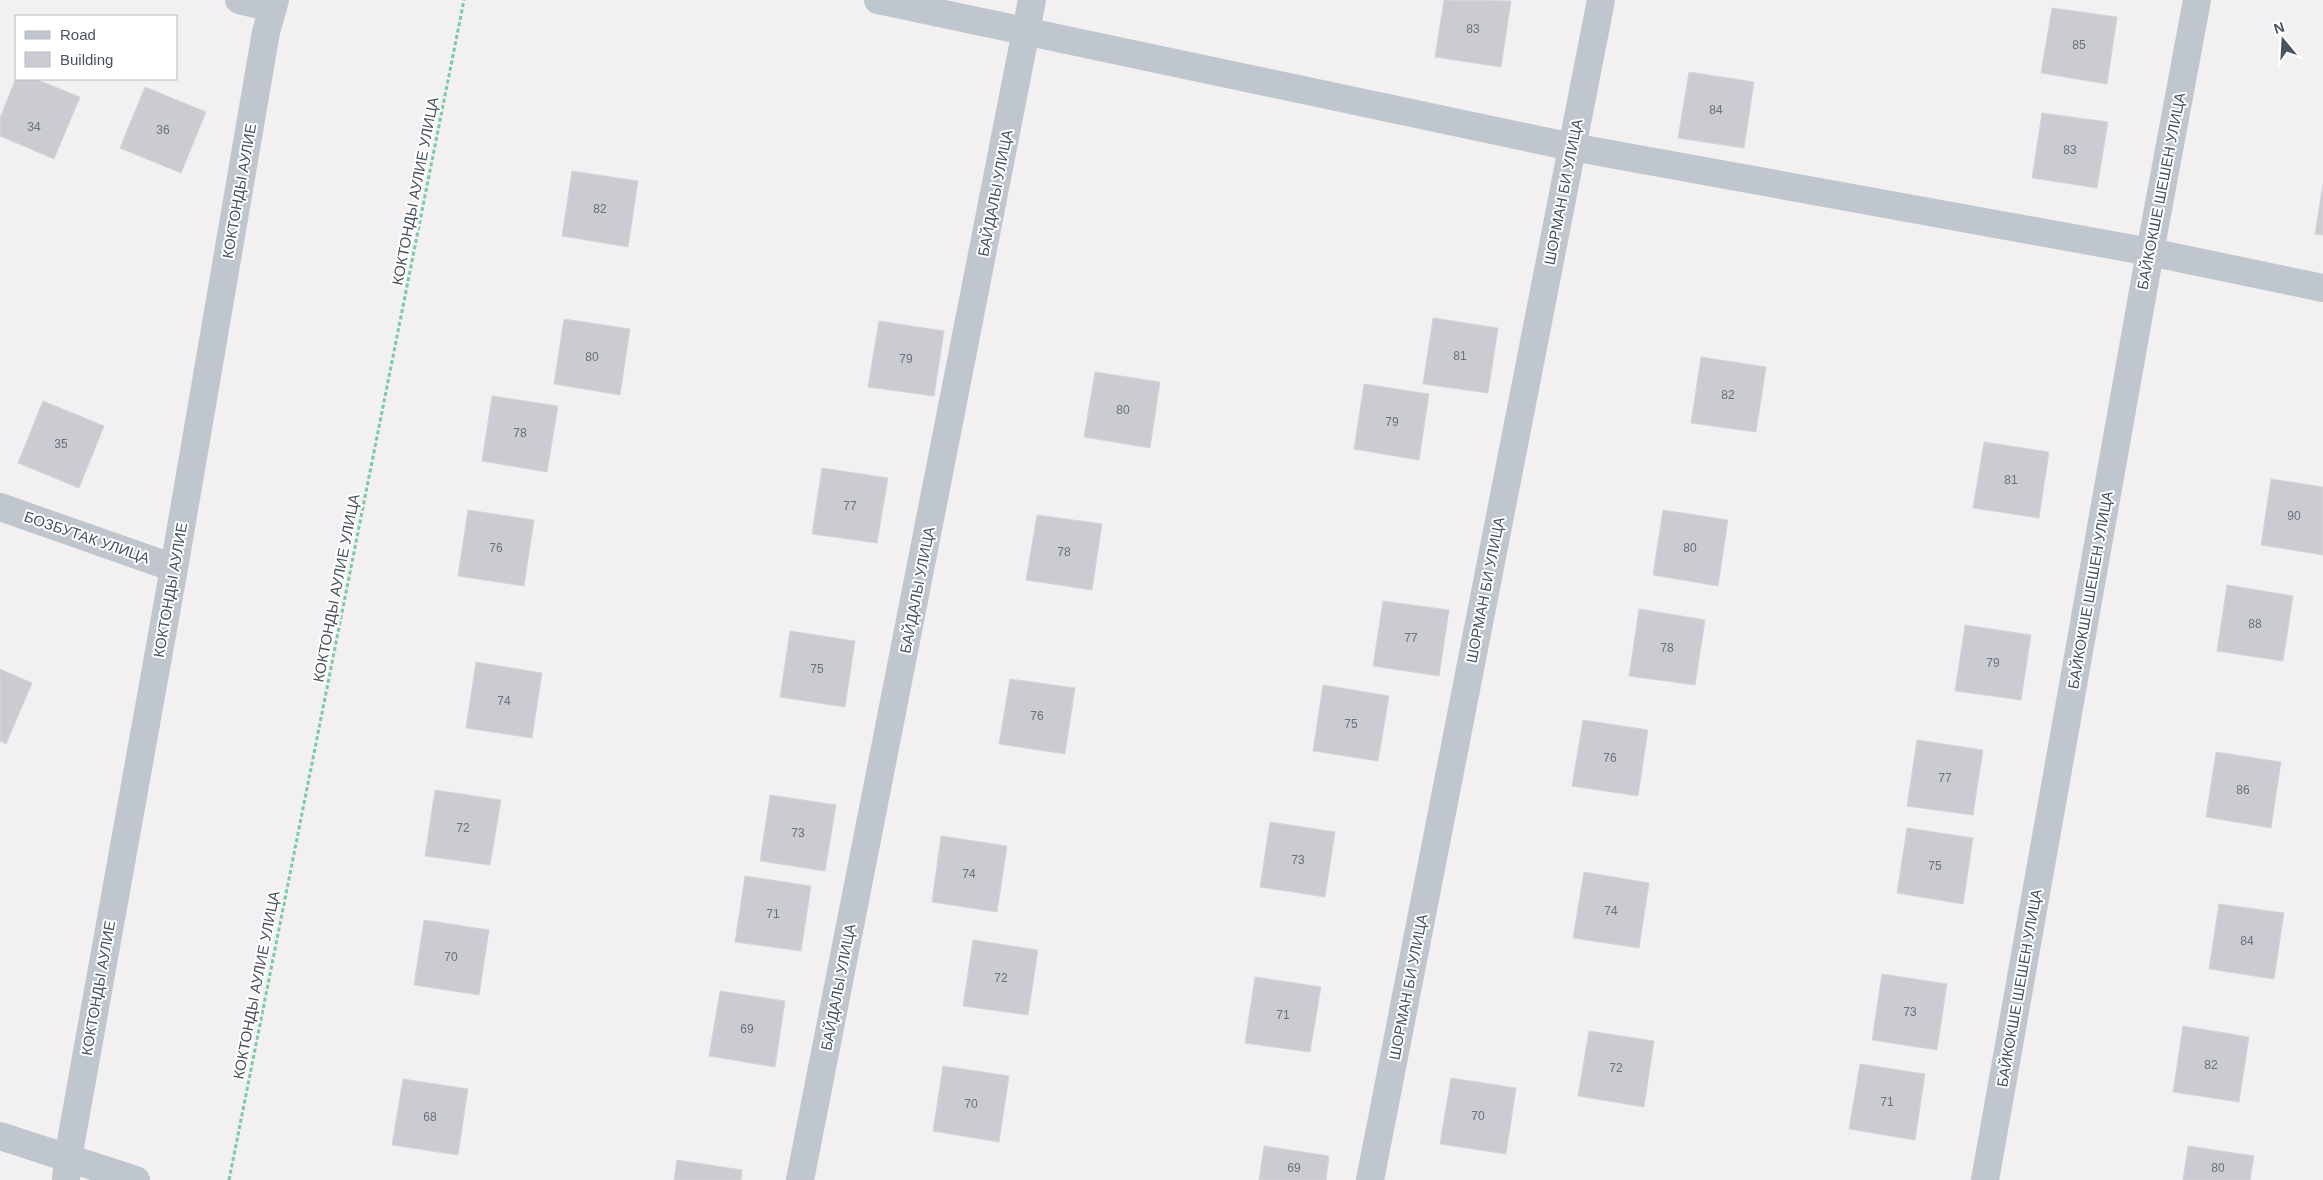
<svg xmlns="http://www.w3.org/2000/svg" width="2323" height="1180" viewBox="0 0 2323 1180" font-family="Helvetica,sans-serif">
<style>
.building{fill:#caccd2;stroke:#d4d6db}
.lines{fill:none;stroke-linecap:round;stroke-linejoin:round}
.path{stroke:#79cba8;stroke-width:3;stroke-dasharray:4 2.5;stroke-linecap:butt}
.minor{stroke:#bfc6ce;stroke-width:28}
.labels{text-anchor:middle;dominant-baseline:central;stroke-width:4;stroke-linejoin:round;paint-order:stroke}
.number-label{font-size:12px;fill:#69707a}
.street-label{font-size:15px;fill:#49525d;stroke:#fff}
</style>
<rect width="100%" height="100%" fill="#f2f0f0"/>
<path class="building" d="M1444,0l67,1 -10,66 -66,-10z
M2052,8l65,9 -10,67 -66,-11z
M1689,72l65,10 -10,66 -66,-10z
M16,78l19,1 45,18 -26,62 -54,-23v-18z
M145,87l61,25 -25,61 -61,-25z
M2042,113l66,9 -11,66 -65,-10z
M572,171l66,10 -10,66 -66,-11z
M2323,184v51l-8,-1z
M1433,318l65,10 -10,65 -65,-9z
M564,319l66,10 -10,66 -66,-11z
M879,321l65,10 -10,65 -66,-9z
M1701,357l65,10 -10,65 -65,-9z
M1095,372l65,10 -10,66 -66,-11z
M1364,384l65,10 -10,66 -65,-11z
M492,396l66,10 -11,66 -65,-11z
M43,401l61,25 -25,62 -61,-25z
M1984,442l65,10 -10,66 -66,-10z
M822,468l66,10 -11,65 -65,-9z
M2271,479l52,8v68l-62,-10z
M468,510l66,10 -10,66 -66,-10z
M1663,510l65,10 -10,66 -65,-11z
M1037,515l65,9 -10,66 -66,-10z
M2227,585l66,11 -10,65 -66,-10z
M1383,601l66,9 -10,66 -66,-10z
M1639,609l66,11 -10,65 -66,-9z
M1965,625l66,10 -10,65 -66,-9z
M790,631l65,10 -10,66 -65,-10z
M476,662l66,11 -10,65 -66,-10z
M0,669l32,14 -26,61 -6,-3z
M1010,679l65,9 -10,66 -66,-10z
M1323,685l66,11 -11,65 -65,-10z
M1583,720l65,10 -10,66 -66,-10z
M1917,740l66,10 -10,65 -66,-9z
M2216,752l65,10 -10,66 -65,-11z
M435,790l66,10 -11,65 -65,-9z
M770,795l66,10 -11,66 -65,-10z
M1270,822l65,10 -10,65 -65,-10z
M1907,828l66,10 -10,66 -66,-11z
M941,836l66,10 -10,66 -65,-10z
M1584,872l65,11 -10,65 -66,-10z
M745,876l66,10 -10,65 -66,-9z
M2219,904l65,9 -10,66 -65,-10z
M424,920l65,10 -10,65 -65,-10z
M973,940l65,10 -10,65 -65,-9z
M1882,974l65,10 -10,66 -65,-10z
M1255,977l66,10 -11,65 -65,-9z
M720,991l65,10 -10,66 -66,-11z
M2183,1026l66,11 -10,65 -66,-10z
M1589,1031l65,10 -10,66 -66,-11z
M1860,1064l65,10 -10,66 -66,-11z
M943,1066l66,10 -10,66 -66,-11z
M1451,1078l65,10 -10,66 -66,-10z
M403,1079l65,10 -10,66 -66,-10z
M1264,1146l65,10 -3,24h-67z
M2188,1146l66,10 -4,24h-67z
M677,1160l65,10 -1,10h-67z"/>
<g class="lines">
<path class="path" d="M229,1180l235,-1180"/>
<path class="minor" d="M239,0l34,8
M878,0l694,147 578,105 173,36
M0,507l174,61
M0,1136l136,44
M66,1180l2,-22 106,-590 92,-536 9,-32
M800,1180l232,-1180
M1370,1180l231,-1180
M1985,1180l165,-928 47,-252"/>
</g>
<g class="labels">
<g class="number-label">
<text x="1473" y="29">83</text>
<text x="2079" y="45">85</text>
<text x="1716" y="110">84</text>
<text x="34" y="127">34</text>
<text x="163" y="130">36</text>
<text x="2070" y="150">83</text>
<text x="600" y="209">82</text>
<text x="1460" y="356">81</text>
<text x="592" y="357">80</text>
<text x="906" y="359">79</text>
<text x="1728" y="395">82</text>
<text x="1123" y="410">80</text>
<text x="1392" y="422">79</text>
<text x="520" y="433">78</text>
<text x="61" y="444">35</text>
<text x="2011" y="480">81</text>
<text x="850" y="506">77</text>
<text x="2294" y="516">90</text>
<text x="496" y="548">76</text>
<text x="1690" y="548">80</text>
<text x="1064" y="552">78</text>
<text x="2255" y="624">88</text>
<text x="1411" y="638">77</text>
<text x="1667" y="648">78</text>
<text x="1993" y="663">79</text>
<text x="817" y="669">75</text>
<text x="504" y="701">74</text>
<text x="1037" y="716">76</text>
<text x="1351" y="724">75</text>
<text x="1610" y="758">76</text>
<text x="1945" y="778">77</text>
<text x="2243" y="790">86</text>
<text x="463" y="828">72</text>
<text x="798" y="833">73</text>
<text x="1298" y="860">73</text>
<text x="1935" y="866">75</text>
<text x="969" y="874">74</text>
<text x="1611" y="911">74</text>
<text x="773" y="914">71</text>
<text x="2247" y="941">84</text>
<text x="451" y="957">70</text>
<text x="1001" y="978">72</text>
<text x="1910" y="1012">73</text>
<text x="1283" y="1015">71</text>
<text x="747" y="1029">69</text>
<text x="2211" y="1065">82</text>
<text x="1616" y="1068">72</text>
<text x="1887" y="1102">71</text>
<text x="971" y="1104">70</text>
<text x="1478" y="1116">70</text>
<text x="430" y="1117">68</text>
<text x="1294" y="1168">69</text>
<text x="2218" y="1168">80</text>
</g>
<g class="street-label">
<text transform="translate(239 191) rotate(-80)">КОКТОНДЫ АУЛИЕ</text>
<text transform="translate(415 191) rotate(-79)">КОКТОНДЫ АУЛИЕ УЛИЦА</text>
<text transform="translate(2161 191) rotate(-79)">БАЙКОКШЕ ШЕШЕН УЛИЦА</text>
<text transform="translate(1563 192) rotate(-79)">ШОРМАН БИ УЛИЦА</text>
<text transform="translate(995 193) rotate(-79)">БАЙДАЛЫ УЛИЦА</text>
<text transform="translate(87 537) rotate(19)">БОЗБУТАК УЛИЦА</text>
<text transform="translate(336 588) rotate(-79)">КОКТОНДЫ АУЛИЕ УЛИЦА</text>
<text transform="translate(170 590) rotate(-80)">КОКТОНДЫ АУЛИЕ</text>
<text transform="translate(917 590) rotate(-79)">БАЙДАЛЫ УЛИЦА</text>
<text transform="translate(1485 590) rotate(-79)">ШОРМАН БИ УЛИЦА</text>
<text transform="translate(2090 590) rotate(-80)">БАЙКОКШЕ ШЕШЕН УЛИЦА</text>
<text transform="translate(256 985) rotate(-79)">КОКТОНДЫ АУЛИЕ УЛИЦА</text>
<text transform="translate(838 987) rotate(-79)">БАЙДАЛЫ УЛИЦА</text>
<text transform="translate(1408 987) rotate(-79)">ШОРМАН БИ УЛИЦА</text>
<text transform="translate(98 988) rotate(-80)">КОКТОНДЫ АУЛИЕ</text>
<text transform="translate(2019 988) rotate(-80)">БАЙКОКШЕ ШЕШЕН УЛИЦА</text>
</g>
</g>
<rect x="15" y="15" width="162" height="65" fill="#ffffff" stroke="#b6babe"/>
<rect x="25" y="31" width="25" height="8" fill="#bfc6ce" stroke="#b6babe"/>
<text x="60" y="40" font-size="15" fill="#49525d">Road</text>
<rect x="25" y="52" width="25" height="15" fill="#caccd2" stroke="#b6babe"/>
<text x="60" y="65" font-size="15" fill="#49525d">Building</text>
<g transform="translate(2283 40) rotate(342)" stroke="#ffffff" stroke-width="4" paint-order="stroke">
<path d="M0-4L9 19L0 12L-9 19Z" fill="#49525d"/>
<text y="-8" font-size="14" font-weight="bold" text-anchor="middle" fill="#49525d">N</text>
</g>
</svg>
